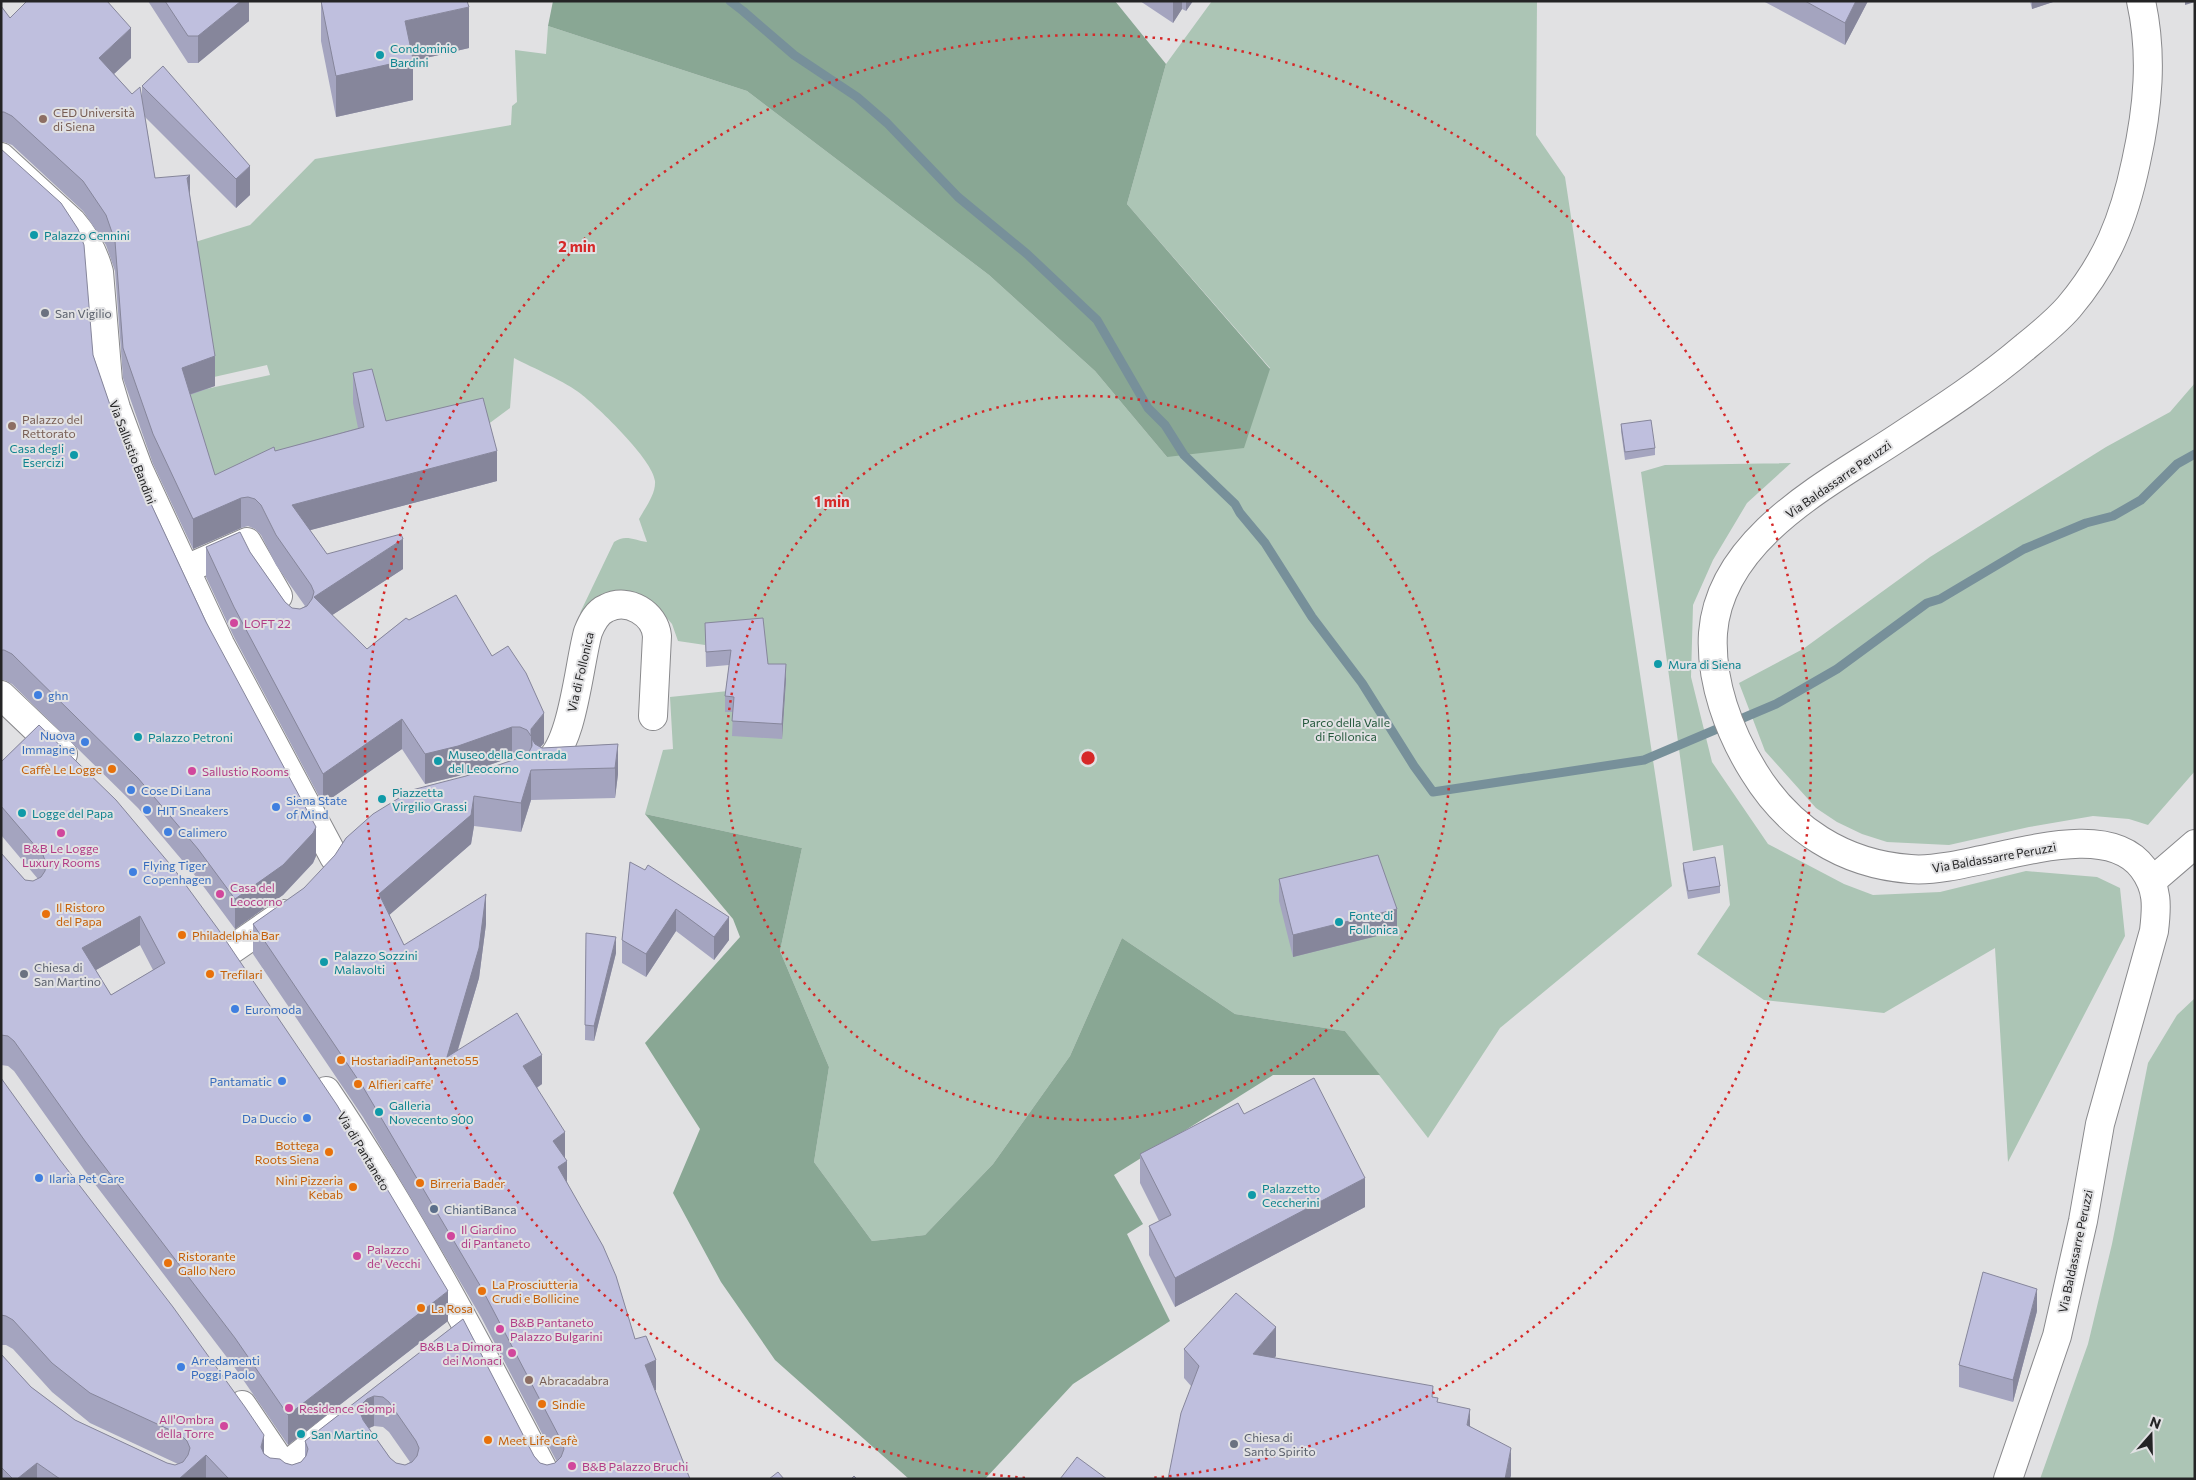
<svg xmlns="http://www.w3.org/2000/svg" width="2196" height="1480" viewBox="0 0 2196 1480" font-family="Commissioner,sans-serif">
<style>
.green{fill:#acc5b5}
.forest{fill:#89a794}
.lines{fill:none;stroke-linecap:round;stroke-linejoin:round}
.stream{stroke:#77909a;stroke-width:9}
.minor-casing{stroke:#89898c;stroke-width:30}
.minor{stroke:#fff;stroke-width:28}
.wall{fill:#a4a4bf;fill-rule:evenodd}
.shaded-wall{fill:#86869b}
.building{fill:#bfbfde;stroke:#86869b;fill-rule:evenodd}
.ring{fill:none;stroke:#d62828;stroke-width:2.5;stroke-dasharray:2.5 5}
.culture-dot{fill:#0f9aa8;stroke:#e1e1e3;stroke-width:2}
.education-dot{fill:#8d6e63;stroke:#e1e1e3;stroke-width:2}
.worship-dot{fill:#6b7280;stroke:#e1e1e3;stroke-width:2}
.hotel-dot{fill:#d1479c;stroke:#e1e1e3;stroke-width:2}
.shop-dot{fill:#3f7fe0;stroke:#e1e1e3;stroke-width:2}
.food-dot{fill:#e8710a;stroke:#e1e1e3;stroke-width:2}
.service-dot{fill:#5c6f8a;stroke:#e1e1e3;stroke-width:2}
.labels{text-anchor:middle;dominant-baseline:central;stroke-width:4;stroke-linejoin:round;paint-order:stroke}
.culture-label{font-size:12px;fill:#0d838f;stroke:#e1e1e3;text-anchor:start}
.education-label{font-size:12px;fill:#785e54;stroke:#e1e1e3;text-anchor:start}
.worship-label{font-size:12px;fill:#5b616d;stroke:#e1e1e3;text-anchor:start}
.street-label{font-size:12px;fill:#242425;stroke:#e1e1e3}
.hotel-label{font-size:12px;fill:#b23c85;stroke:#e1e1e3;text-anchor:start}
.shop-label{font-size:12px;fill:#366cbe;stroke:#e1e1e3;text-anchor:start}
.park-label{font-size:12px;fill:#23573b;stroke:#e1e1e3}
.food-label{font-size:12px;fill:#c56008;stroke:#e1e1e3;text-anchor:start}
.service-label{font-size:12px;fill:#4e5e75;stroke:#e1e1e3;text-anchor:start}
.centre{fill:#d62828;stroke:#e1e1e3;stroke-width:2.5}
.ring-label{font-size:15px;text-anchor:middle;font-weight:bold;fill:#d62828;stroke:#e1e1e3;stroke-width:4;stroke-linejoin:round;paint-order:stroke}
</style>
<rect width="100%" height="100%" fill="#e1e1e3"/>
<path class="green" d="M1212,1h325l-1,134 29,42 107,709 -172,142 -72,110 -83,-107 -110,-17 -113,-76 -52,118 -77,108 -68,71 -53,6 -58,-79 15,-95 -49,-116 22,-103 -157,-34 18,-64 10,-1 -3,-52 58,-6 -3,20 9,1 52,-33 -81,-41v7l-27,-4 -6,-17 -12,-14 -16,-11 -39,1 -25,13 34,-71c11,-8 20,-2 33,0l-8,-23c6,-11 17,-25 16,-38 -2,-21 -56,-73 -74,-87 -15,-12 -48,-26 -67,-36l-4,50 -27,20 -267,76 -34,-107 24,-8 64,-14 -3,-10 -53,12 -22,-134 58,-18 65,-66 196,-34 1,-19 5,-4 -2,-52 31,4 2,-28 199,65 242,184 106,96 72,86 103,-89 -143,-164 39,-140z
M2195,383v388l-47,54 -19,-6 -36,-3 -64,11 -80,18 -62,-3 -25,-8 -25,-12 -21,-14 -51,-57 -26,-68 64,-34 127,-92 176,-110 64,-35z
M1791,463l-44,40 -34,57 -20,45 -2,72 21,85 56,82 76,40 29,11 67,-3 86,-21 71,6 23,11 5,48 -117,226 -13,-214 -111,65 -120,-13 -67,-46 33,-49 -7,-60 -30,6 -52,-379 24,-7z
M2195,998v481h-155l48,-135 24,-100 36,-181 29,-48z"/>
<path class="forest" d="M553,1h562l51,63 -39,140 143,165 -26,79 -77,9 -72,-86 -106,-96 -242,-184 -199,-65z
M645,814l157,34 -22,103 49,116 -15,95 58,79 53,-6 68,-71 77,-108 52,-118 113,76 110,17 35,44h-107l-159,100 29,49 -16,10 43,87 -97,63 -88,95h-76l-134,-119 -54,-78 -48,-89 27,-64 -55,-86 95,-106 -7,-18z"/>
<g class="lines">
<path class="stream" d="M730,1l13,10 51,44 63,42 30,26 71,74 69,57 70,66 51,88 17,17 19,30 51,49 5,9 25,30 47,74 50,66 52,83 19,26 211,-32 132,-56 61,-35 90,-66 13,-4 84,-50 62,-26 27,-7 28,-16 36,-36 18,-10"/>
<g class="minor-casing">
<path id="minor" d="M1,157l71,65c13,15 22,31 27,50l9,109 8,27 23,62 81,174 114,213
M184,570l63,-28 31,54
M1,695l62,59
M546,763c27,-16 33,-100 42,-131 4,-10 9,-20 19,-24 21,-11 48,6 50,28l-4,80
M2152,881l43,-37
M231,950l52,-36
M326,1091c83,123 153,256 222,388
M242,1405l50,74
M276,1474l60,-48
M2008,1479l49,-143 26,-115 17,-97 54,-193c3,-25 4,-43 -11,-63 -43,-58 -171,7 -233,1 -67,-5 -121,-40 -156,-97 -25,-40 -44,-91 -41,-139 7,-93 111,-147 180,-192 46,-30 91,-59 132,-94 16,-13 31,-25 44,-40 38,-45 55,-88 67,-145 12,-54 17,-107 5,-161"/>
</g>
<use href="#minor" class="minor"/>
</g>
<path class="wall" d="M148,1h101v20l-51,42h-10z
M321,1l148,47 -56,13v39l-77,17 -15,-76z
M1140,1h53l-7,10 -4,-2 -9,14z
M1763,1h105l-23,44z
M2030,1h26l-24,8z
M1,6l9,12 121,40 -17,16 18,20 10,8v-16l21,-20 87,129 -14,13 -91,-91 10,61 35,18 25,190 -25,9 25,80 60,-24 83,-23 -5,-25v-30l33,48 111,60 -187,49 17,24 76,15 -71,46 35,34 39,-31 138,125 -4,4 2,1 76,-4v30l-3,24 -84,2 -10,32 -47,-6 -3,18 -82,71 15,30 82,-21 -7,54 -21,72 84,34 -5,4 28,70 2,24 68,157 21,51h-1l35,89h-689v-125l30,33 44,33 92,43 8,2 3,-1 -88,-41 -38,-31 -39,-43 -7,-4h-5v-267l263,376 6,4 22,7 9,-3 4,-5v-16l158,-122 71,137 6,7 7,2 8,-2 2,-1 -76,-145 -118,-200 -110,-163v-30l213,-148 55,-19h-9l-54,19 -33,8 -23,-35 -79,55 -89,-167 -28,-60v-30l44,5 35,50 7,6 8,1 5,-3 -29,-41 -15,-30 -6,-6 -7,-3 -7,2 -48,21 -40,-85 -30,-86 -8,-107 -9,-26 -23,-34 -71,-66 -8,-3h-3zM374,1426l9,1 6,5 21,30 -5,3 -9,-2 -6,-5 -21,-30z
M1,149l92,206 31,91 192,410 -3,7 -30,32 -48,34 -37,-50 -60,-71 -126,-124 -8,-4h-3z
M1621,424l34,24v7l-30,5 -4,-29z
M705,623l63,41 18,15 -4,60 -50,-3 1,-24h-8v-16l4,-31 -23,2z
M39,725l409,596 -160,124 -53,-77 -150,-197 -71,-100 -6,-5 -7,-1v-212l24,27 8,1 5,-2 -37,-44v-73zM140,945l13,25 -42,25 -15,-25z
M630,862l99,78 -15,20 -38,-29 -30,46 -24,-14v-23z
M1683,863l37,23v7l-32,6 -5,-29z
M1279,879l118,52 -104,26 -14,-56z
M586,933l30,20 -22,88 -9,-1z
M1244,1114l121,93 -190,100 -26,-52v-29l10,-5 -19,-38v-29z
M2037,1311l-24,91 -54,-15v-22z
M1184,1349l92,7 -2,2 159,39 5,6 32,23 41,50 -320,-90 -7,-8z"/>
<path class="shaded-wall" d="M241,1h8v20l-51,42v-27z
M1173,1h9v8l-9,14z
M1186,1h7l-7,10z
M1856,1h12l-23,44v-22z
M2032,1h24l-24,8z
M2185,1h10v1l-10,3z
M469,7v41l-56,13v39l-77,17v-41l69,-55z
M131,28v30l-32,30v-30z
M250,166v29l-14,13v-29z
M190,175v30l-3,-27z
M215,356v30l-33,11v-29z
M497,451v30l-205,54v-30z
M241,498v30l-48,21v-30z
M403,539v30l-89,58v-30z
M786,664v15l-4,60v-15z
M544,713v30l-12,14 -1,8v-36z
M402,719v30l-79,55v-30z
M512,727v30l-54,19 -33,8v-30z
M618,744v30l-3,24v-30z
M531,770v30l-10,32v-29z
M474,796v30l-3,18 -92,80v-30z
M316,827v29l-3,7 -30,32 -48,34v-30z
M486,894v30l-7,54 -32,108v-29z
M676,909v22l-30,46v-23z
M1397,909v22l-104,26v-22z
M140,916v29l-58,33v-30z
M729,917v23l-15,20v-23z
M616,937v16l-22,88v-15z
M542,1055v29l-19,12v-30z
M565,1132v30l2,-1v30l-9,6 -5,-56z
M1365,1178v29l-190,100v-29z
M2037,1289v22l-24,91v-22z
M448,1291v30l-160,124v-30z
M1276,1327v29l-23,27v-29z
M656,1360v30l-11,5v-30z
M374,1396v30l-7,3 -7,-17 2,-8 5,-5z
M1470,1409v28l-3,-12z
M264,1435v30l-3,-18z
M1511,1448v28l-1,3h-5z
M206,1455v24h-27z
M37,1463v16h-20z"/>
<path class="building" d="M27,1h80l24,27 -32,30 33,36 8,-7 15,91 35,-3 -3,3 28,178 -33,12 33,107 59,-28 1,4 89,-24 -11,-54 19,-4 14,52 97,-23 14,53 -205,54 35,49 74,-20 2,5 -89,58 53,52 39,-31 3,2 47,-25 36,61 16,-10 18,27 18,40 -13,16v7l-4,-6 -7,-3h-8l-54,19 -33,8 -23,-35 -79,55 -89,-167 -28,-60 34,-15 10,20 35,50 7,6 8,1 7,-3 5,-7 2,-7 -3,-7 -35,-50 -15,-30 -6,-6 -7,-2 -7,1 -48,21 -40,-85 -30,-86 -8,-107 -9,-26 -23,-34 -71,-65 -8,-4h-3v-106l9,12z
M165,1h76l-43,35h-10z
M321,1h146l2,6 -64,14 8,38 -77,17z
M1805,1h51l-11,22z
M163,66l87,100 -14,13 -94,-93z
M1,149l60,54 17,26 6,16 9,110 31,91 82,176 110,205 -3,6 -30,32 -48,34 -37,-50 -60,-71 -126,-124 -8,-4h-3z
M1651,420l4,28 -30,4 -4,-28z
M763,618l5,46h18l-4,60 -50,-3 2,-24 -9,-1 6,-46 -25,2 -1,-29z
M39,725l77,75 58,69 44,60 119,176 111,186 -160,124 -53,-77 -150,-197 -71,-100 -6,-5 -7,-1v-182l24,27 8,1 8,-4 4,-6 1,-8 -3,-8 -42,-49v-44zM140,916l25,47 -54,32 -29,-47z
M532,739l3,5 7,4 76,-4 -3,24 -84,2 -10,33 -47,-7 -3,19 -92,79 25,51 82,-51 -7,54 -32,109 70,-44 25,42 -19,11 42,66 -12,9 14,20 -9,6 45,79 13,30 19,63 11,-3 10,24 -11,5 45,114h-461l-23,-24 -27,24h-119l-23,-16 -20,16h-4l-12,-12v-113l30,33 44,33 92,43 8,2 8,-3 5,-7 2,-7 -3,-7 -6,-6 -91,-42 -38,-30 -39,-43 -7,-4 -5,-1v-237l59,82 113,147 72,100 19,28 -3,12 3,7 6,4 10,1 5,4 7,2 9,-3 5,-6 2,-7 -3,-8 158,-122 71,137 6,7 7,2 8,-2 6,-6 3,-8 -2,-7 -81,-155 -118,-200 -110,-163 51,-36 31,-33 11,-17 27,-24 39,-24 54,-14 56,-19 7,-5 3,-6zM374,1396l9,1 6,5 27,39 3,7 -2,8 -5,6 -7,3 -9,-2 -6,-5 -27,-38 -3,-8 2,-8 5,-5z
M1378,855l19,54 -104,26 -14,-56z
M1715,857l5,29 -32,5 -5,-28z
M630,862l15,8 3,-5 81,52 -15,20 -38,-28 -30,45 -24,-14z
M586,933l30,4 -22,89 -9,-1z
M1314,1078l51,100 -190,100 -26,-52 22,-11 -31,-61 98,-51 6,11z
M1983,1272l54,17 -24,91 -54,-15z
M1236,1293l40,34 -23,27 180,32 -1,11 6,1 -1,4 33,7 -3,16 44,23 -6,31h-337l13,-66 18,-47 -15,-17z
M1077,1457l30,22h-47z
M778,1472l6,7h-15z
M854,1476l3,3h-6z"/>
<g class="ring">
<circle cx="1088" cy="758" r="362"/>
<path d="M1025 1478A723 723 0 1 1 1151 1478"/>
</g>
<g class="culture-dot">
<circle cx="380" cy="55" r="5"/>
<circle cx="34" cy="235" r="5"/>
<circle cx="74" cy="455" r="5"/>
<circle cx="1658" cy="664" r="5"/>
<circle cx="138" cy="737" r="5"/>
<circle cx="438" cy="761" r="5"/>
<circle cx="382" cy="799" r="5"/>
<circle cx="22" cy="813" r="5"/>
<circle cx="1339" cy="922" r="5"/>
<circle cx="324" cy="962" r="5"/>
<circle cx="379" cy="1112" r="5"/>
<circle cx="1252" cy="1195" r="5"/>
<circle cx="301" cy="1434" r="5"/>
</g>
<g class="education-dot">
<circle cx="43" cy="119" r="5"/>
<circle cx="12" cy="426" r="5"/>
<circle cx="529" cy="1380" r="5"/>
</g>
<g class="worship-dot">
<circle cx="45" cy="313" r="5"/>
<circle cx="24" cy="974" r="5"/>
<circle cx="1234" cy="1444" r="5"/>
</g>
<g class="hotel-dot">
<circle cx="234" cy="623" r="5"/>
<circle cx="192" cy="771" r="5"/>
<circle cx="61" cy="833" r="5"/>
<circle cx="220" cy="894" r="5"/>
<circle cx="451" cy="1236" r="5"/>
<circle cx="357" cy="1256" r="5"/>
<circle cx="500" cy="1329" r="5"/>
<circle cx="512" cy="1353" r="5"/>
<circle cx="289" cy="1408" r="5"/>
<circle cx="224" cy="1426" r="5"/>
<circle cx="572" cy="1466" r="5"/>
</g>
<g class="shop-dot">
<circle cx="38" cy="695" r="5"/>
<circle cx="85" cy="742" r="5"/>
<circle cx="131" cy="790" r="5"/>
<circle cx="276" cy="807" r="5"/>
<circle cx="147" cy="810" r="5"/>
<circle cx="168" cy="832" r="5"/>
<circle cx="133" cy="872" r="5"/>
<circle cx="235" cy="1009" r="5"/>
<circle cx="282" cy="1081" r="5"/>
<circle cx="307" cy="1118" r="5"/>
<circle cx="39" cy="1178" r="5"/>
<circle cx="181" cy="1367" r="5"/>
</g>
<g class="food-dot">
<circle cx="112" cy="769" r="5"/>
<circle cx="46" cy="914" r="5"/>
<circle cx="182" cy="935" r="5"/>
<circle cx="210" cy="974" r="5"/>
<circle cx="341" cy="1060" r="5"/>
<circle cx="358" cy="1084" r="5"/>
<circle cx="329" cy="1152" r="5"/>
<circle cx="420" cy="1183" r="5"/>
<circle cx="353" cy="1187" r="5"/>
<circle cx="168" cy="1263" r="5"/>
<circle cx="482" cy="1291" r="5"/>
<circle cx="421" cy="1308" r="5"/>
<circle cx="542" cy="1404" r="5"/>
<circle cx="488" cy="1440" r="5"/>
</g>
<circle class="service-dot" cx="434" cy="1209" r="5"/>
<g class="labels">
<g class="culture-label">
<text x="390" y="48">Condominio<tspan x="390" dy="14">Bardini</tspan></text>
<text x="44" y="235">Palazzo Cennini</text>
<text x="64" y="448" text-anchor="end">Casa degli<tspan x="64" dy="14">Esercizi</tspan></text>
<text x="1668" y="664">Mura di Siena</text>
<text x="148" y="737">Palazzo Petroni</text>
<text x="448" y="754">Museo della Contrada<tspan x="448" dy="14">del Leocorno</tspan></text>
<text x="392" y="792">Piazzetta<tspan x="392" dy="14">Virgilio Grassi</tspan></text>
<text x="32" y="813">Logge del Papa</text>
<text x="1349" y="915">Fonte di<tspan x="1349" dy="14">Follonica</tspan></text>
<text x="334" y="955">Palazzo Sozzini<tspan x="334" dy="14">Malavolti</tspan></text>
<text x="389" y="1105">Galleria<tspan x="389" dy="14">Novecento 900</tspan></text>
<text x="1262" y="1188">Palazzetto<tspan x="1262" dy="14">Ceccherini</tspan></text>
<text x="311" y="1434">San Martino</text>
</g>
<g class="education-label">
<text x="53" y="112">CED Università<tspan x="53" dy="14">di Siena</tspan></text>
<text x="22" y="419">Palazzo del<tspan x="22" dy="14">Rettorato</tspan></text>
<text x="539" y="1380">Abracadabra</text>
</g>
<g class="worship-label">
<text x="55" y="313">San Vigilio</text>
<text x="34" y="967">Chiesa di<tspan x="34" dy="14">San Martino</tspan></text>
<text x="1244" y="1437">Chiesa di<tspan x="1244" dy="14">Santo Spirito</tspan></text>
</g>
<g class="street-label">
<text transform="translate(133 452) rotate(69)">Via Sallustio Bandini</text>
<text transform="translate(1838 479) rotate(-35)">Via Baldassarre Peruzzi</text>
<text transform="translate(580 672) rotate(-77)">Via di Follonica</text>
<text transform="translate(1994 857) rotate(-10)">Via Baldassarre Peruzzi</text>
<text transform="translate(364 1151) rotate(59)">Via di Pantaneto</text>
<text transform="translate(2075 1251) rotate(-78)">Via Baldassarre Peruzzi</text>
</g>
<g class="hotel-label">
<text x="244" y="623">LOFT 22</text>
<text x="202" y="771">Sallustio Rooms</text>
<text x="61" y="848" text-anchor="middle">B&amp;B Le Logge<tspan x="61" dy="14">Luxury Rooms</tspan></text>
<text x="230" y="887">Casa del<tspan x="230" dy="14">Leocorno</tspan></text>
<text x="461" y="1229">Il Giardino<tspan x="461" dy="14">di Pantaneto</tspan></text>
<text x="367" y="1249">Palazzo<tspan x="367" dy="14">de' Vecchi</tspan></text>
<text x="510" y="1322">B&amp;B Pantaneto<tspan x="510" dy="14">Palazzo Bulgarini</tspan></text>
<text x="502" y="1346" text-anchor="end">B&amp;B La Dimora<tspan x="502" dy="14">dei Monaci</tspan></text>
<text x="299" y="1408">Residence Ciompi</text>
<text x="214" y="1419" text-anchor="end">All'Ombra<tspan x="214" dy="14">della Torre</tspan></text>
<text x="582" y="1466">B&amp;B Palazzo Bruchi</text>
</g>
<g class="shop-label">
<text x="48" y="695">ghn</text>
<text x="75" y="735" text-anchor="end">Nuova<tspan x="75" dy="14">Immagine</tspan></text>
<text x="141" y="790">Cose Di Lana</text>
<text x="286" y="800">Siena State<tspan x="286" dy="14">of Mind</tspan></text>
<text x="157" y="810">HIT Sneakers</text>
<text x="178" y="832">Calimero</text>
<text x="143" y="865">Flying Tiger<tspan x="143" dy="14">Copenhagen</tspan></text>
<text x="245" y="1009">Euromoda</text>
<text x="272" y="1081" text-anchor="end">Pantamatic</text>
<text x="297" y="1118" text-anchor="end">Da Duccio</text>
<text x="49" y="1178">Ilaria Pet Care</text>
<text x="191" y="1360">Arredamenti<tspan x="191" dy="14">Poggi Paolo</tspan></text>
</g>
<g class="park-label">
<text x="1346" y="722">Parco della Valle<tspan x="1346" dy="14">di Follonica</tspan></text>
</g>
<g class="food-label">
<text x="102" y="769" text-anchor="end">Caffè Le Logge</text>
<text x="56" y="907">Il Ristoro<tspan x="56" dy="14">del Papa</tspan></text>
<text x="192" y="935">Philadelphia Bar</text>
<text x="220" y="974">Trefilari</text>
<text x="351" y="1060">HostariadiPantaneto55</text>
<text x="368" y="1084">Alfieri caffe'</text>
<text x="319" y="1145" text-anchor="end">Bottega<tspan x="319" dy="14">Roots Siena</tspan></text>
<text x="343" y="1180" text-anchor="end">Nini Pizzeria<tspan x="343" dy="14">Kebab</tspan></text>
<text x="430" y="1183">Birreria Bader</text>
<text x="178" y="1256">Ristorante<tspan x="178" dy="14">Gallo Nero</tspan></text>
<text x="492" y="1284">La Prosciutteria<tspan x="492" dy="14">Crudi e Bollicine</tspan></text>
<text x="431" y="1308">La Rosa</text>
<text x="552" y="1404">Sindie</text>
<text x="498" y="1440">Meet Life Cafè</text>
</g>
<g class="service-label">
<text x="444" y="1209">ChiantiBanca</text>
</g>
</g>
<circle cx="1088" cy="758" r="8" class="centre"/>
<g class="ring-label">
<text x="577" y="252">2 min</text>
<text x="832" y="507">1 min</text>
</g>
<rect width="2196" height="1480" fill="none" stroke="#242425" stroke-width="5"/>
<g transform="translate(2151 1435) rotate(20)" stroke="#e1e1e3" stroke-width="4" paint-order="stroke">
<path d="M0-4L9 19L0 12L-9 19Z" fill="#242425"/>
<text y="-8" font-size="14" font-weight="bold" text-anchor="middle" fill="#242425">N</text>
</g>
</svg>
